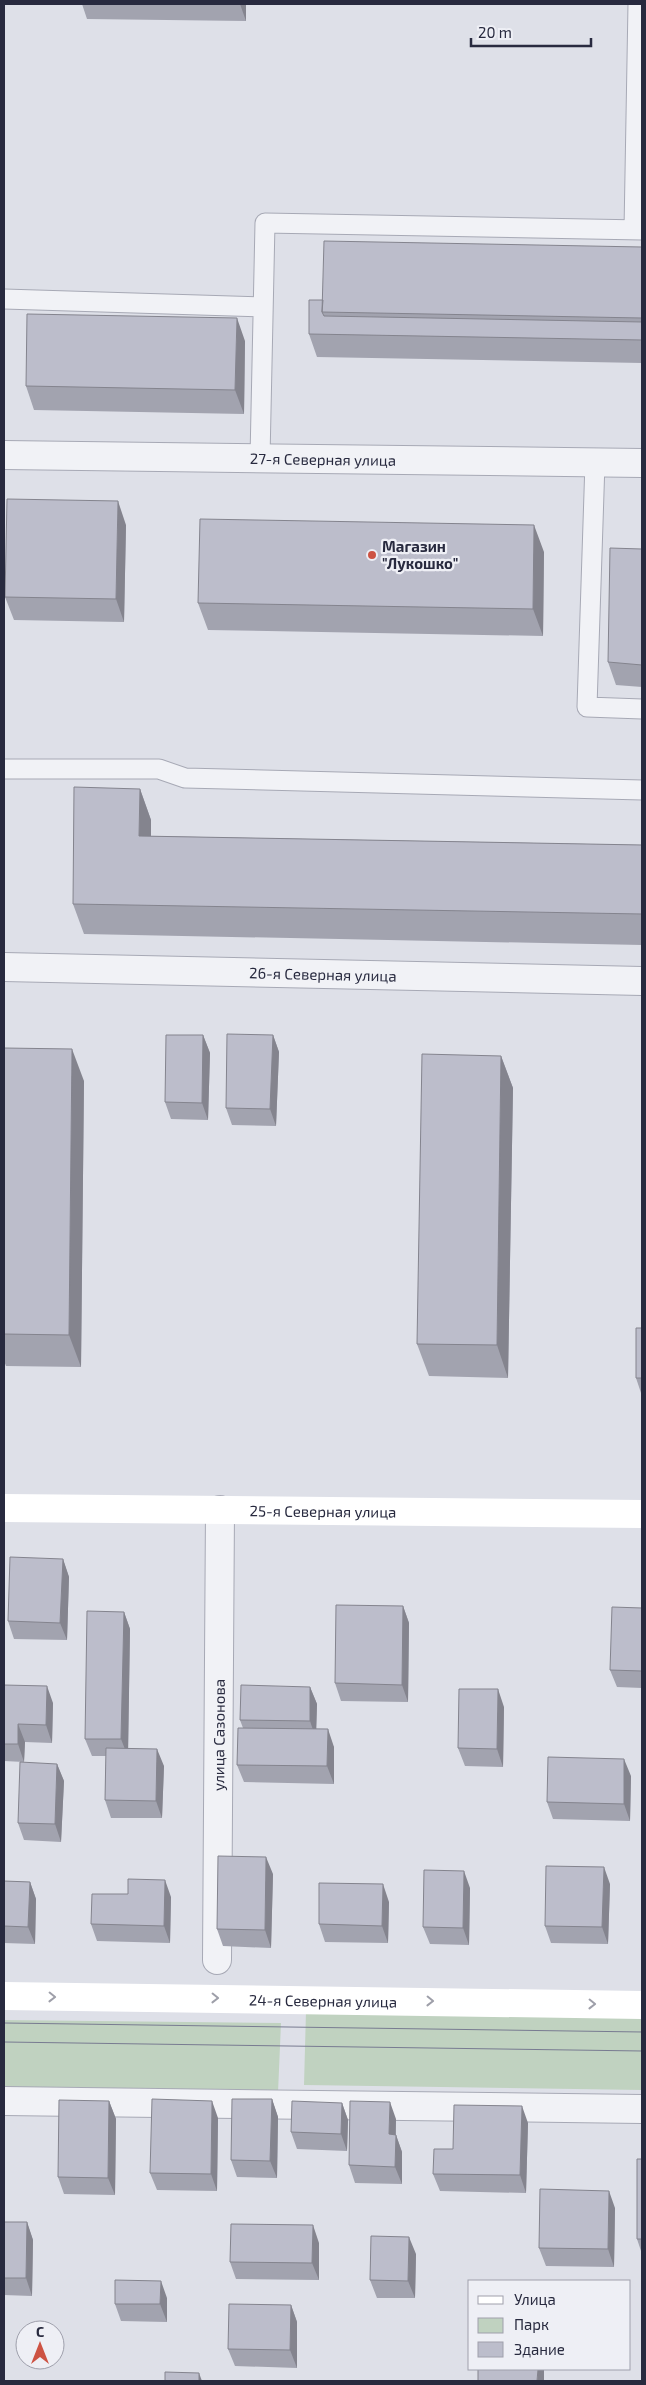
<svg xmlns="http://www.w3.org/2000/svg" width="646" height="2385" viewBox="0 0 646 2385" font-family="'Exo 2',sans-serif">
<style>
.green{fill:#c0d2c0}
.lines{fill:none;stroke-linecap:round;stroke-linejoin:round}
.service-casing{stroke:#a7a9b5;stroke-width:21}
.minor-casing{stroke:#a7a9b5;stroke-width:30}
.service{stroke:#f1f2f6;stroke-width:19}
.minor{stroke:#f1f2f6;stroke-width:28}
.secondary{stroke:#fff;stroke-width:28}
.tram{stroke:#787b91;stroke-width:1}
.wall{fill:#a2a3af}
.shaded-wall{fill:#84848e}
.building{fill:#bcbdcb;stroke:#84848e}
.oneway{stroke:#9e9fa9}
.poi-dot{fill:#cd5343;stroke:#eeeff5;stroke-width:2}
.labels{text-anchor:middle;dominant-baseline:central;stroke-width:4.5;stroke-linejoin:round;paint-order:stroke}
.street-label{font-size:15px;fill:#282a3f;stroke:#eeeff5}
.poi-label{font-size:15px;font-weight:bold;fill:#282a3f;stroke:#eeeff5;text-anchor:start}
</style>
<rect width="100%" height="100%" fill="#dee0e8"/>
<path class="green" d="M306,2011l336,7v72l-338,-5z
M4,2020l277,3 -3,70 -274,-3z"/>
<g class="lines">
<g class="service-casing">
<path id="service" d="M634,230l4,-226
M4,299l259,8
M260,458l5,-235 377,7
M595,462l-8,245 55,2
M4,769h155l26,9 457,12"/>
</g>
<g class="minor-casing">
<g id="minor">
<path id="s1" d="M4,455l638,8"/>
<path id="s2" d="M4,967l638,14"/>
<path id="s3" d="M217,1960l3,-450"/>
<path d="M4,2101l638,8"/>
</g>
</g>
<use href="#service" class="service"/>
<use href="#minor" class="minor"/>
<g class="secondary">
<path id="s4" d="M4,1508l638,6"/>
<path id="s5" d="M4,1996l638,9"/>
</g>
<path class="tram" d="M4,2023l638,9
M4,2042l638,9"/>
</g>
<path class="wall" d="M82,4h164v17l-159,-2z
M642,247v116l-325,-6 -8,-23 14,-34z
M245,341l-1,73 -210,-4 -8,-24z
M126,525l-2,97 -110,-2 -9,-23z
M642,549v138l-26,-2 -8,-23z
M544,552l-1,84 -335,-6 -10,-27z
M140,789l11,31v16l491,9v100l-558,-11 -11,-30z
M203,1035l7,18 -2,67 -37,-1 -6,-17z
M273,1035l6,17 -3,74 -44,-1 -6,-17z
M4,1048l80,33 -3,286 -75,-1 -2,-5z
M501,1056l12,32 -5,290 -79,-2 -12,-32z
M642,1328v68l-6,-18z
M63,1559l6,18 -2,63 -53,-1 -6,-18z
M403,1606l6,17 -1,79 -67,-1 -6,-18z
M642,1608v80l-25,-1 -7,-17z
M124,1612l6,17 -2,119 36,18 -2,52h-51l-6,-18 1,-44h-14l-7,-17z
M4,1685l49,18 -1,40 -27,-1 -1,20 -20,-1z
M310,1687l7,17 -1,25 18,18v37l-90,-2 -7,-17 6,-37 -3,-8z
M504,1707l-1,60 -38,-1 -7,-18z
M57,1764l7,17 -3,61 -37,-2 -6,-17z
M631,1776l-1,45 -77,-2 -6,-17z
M273,1874l-2,74 -48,-2 -6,-17z
M4,1881l26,1 6,17 -1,45 -31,-1z
M610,1884l-2,60 -57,-1 -6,-17z
M470,1888l-1,57 -39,-1 -7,-17z
M128,1894l43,3 -1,46 -73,-2 -6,-17z
M389,1902l-1,41 -63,-1 -6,-18z
M272,2099l6,18 -1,61 -40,-1 -6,-17z
M109,2101l7,18 -1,76 -51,-1 -6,-17z
M342,2103l6,17 -1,31 -50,-2 -6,-17z
M218,2118l-1,73 -60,-1 -7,-17z
M396,2119v16l6,17v32l-47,-1 -6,-18z
M528,2123l-2,70 -86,-2 -7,-17 20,-25z
M642,2159v95l-5,-15z
M615,2208l-1,59 -68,-1 -7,-18z
M4,2222h23l6,18 -1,56 -28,-1z
M319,2243v37l-83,-1 -6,-17z
M416,2254l-1,44h-38l-7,-18z
M167,2298v24l-46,-1 -6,-17z
M291,2305l6,17v46l-62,-2 -7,-17z"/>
<path class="shaded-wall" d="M240,4h6v17z
M237,318l8,23 -1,73 -9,-24z
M118,501l8,24 -2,97 -8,-23z
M534,525l10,27 -1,84 -10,-27z
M140,789l11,31v47l-12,-31z
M203,1035l7,18 -2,67 -6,-17z
M273,1035l6,17 -3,74 -6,-17z
M72,1049l12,32 -3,286 -12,-32z
M501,1056l12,32 -5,290 -11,-33z
M63,1559l6,18 -2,63 -7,-17z
M403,1606l6,17 -1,79 -6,-17z
M124,1612l6,17 -2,128 -7,-18z
M47,1686l6,17 -1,40 -6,-18z
M310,1687l7,17 -1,35 -6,-18z
M498,1689l6,18 -1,60 -6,-18z
M18,1724l7,18 -1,20 -6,-18z
M328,1729l6,18v37l-7,-18z
M157,1749l7,17 -2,52 -6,-17z
M624,1759l7,17 -1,45 -6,-17z
M57,1764l7,17 -3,61 -6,-18z
M266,1857l7,17 -2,74 -6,-18z
M604,1867l6,17 -2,60 -6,-17z
M464,1871l6,17 -1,57 -6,-17z
M165,1880l6,17 -1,46 -6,-17z
M30,1882l6,17 -1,45 -7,-17z
M383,1884l6,18 -1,41 -6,-17z
M272,2099l6,18 -1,61 -7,-17z
M109,2101l7,18 -1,76 -7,-17z
M212,2101l6,17 -1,73 -6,-17z
M390,2102l6,17 -1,32 -6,-17z
M342,2103l6,17 -1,31 -6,-17z
M522,2106l6,17 -2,70 -6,-18z
M396,2135l6,17v32l-7,-17z
M609,2191l6,17 -1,59 -6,-18z
M27,2222l6,18 -1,56 -6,-18z
M313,2225l6,18v37l-7,-17z
M409,2237l7,17 -1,44 -7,-17z
M161,2281l6,17v24l-7,-18z
M291,2305l6,17v46l-7,-18z
M538,2369h6v12h-7z
M199,2373l3,8h-3z"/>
<path class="building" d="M324,241l318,6v71l-320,-6z
M309,300h14l-1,12 2,4 318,6v18l-333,-6z
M27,314l210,4 -2,72 -209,-4z
M7,499l111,2 -2,98 -111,-2z
M200,519l334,6 -1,84 -335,-6z
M610,548l32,1v116l-34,-3z
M74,787l66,2 -1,47 503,9v69l-569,-10z
M227,1034l46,1 -3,74 -44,-1z
M166,1035h37l-1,68 -37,-1z
M4,1048l68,1 -3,286 -65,-1z
M422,1054l79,2 -4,289 -80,-1z
M636,1328h6v50h-6z
M10,1557l53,2 -3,64 -52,-2z
M336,1605l67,1 -1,79 -67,-2z
M612,1607l30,1v63l-32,-1z
M87,1611l37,1 -3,127h-36z
M4,1685l43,1 -1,39 -28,-1v20h-14z
M241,1685l69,2v34l-70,-1z
M459,1689h39l-1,60 -39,-1z
M238,1728l90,1 -1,37 -90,-1z
M106,1748l51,1 -1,52 -51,-1z
M548,1757l76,2v45l-77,-2z
M20,1762l37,2 -2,60 -37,-1z
M218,1856l48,1 -1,73 -48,-1z
M546,1866l58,1 -2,60 -57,-1z
M424,1870l40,1 -1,57 -40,-1z
M128,1879l37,1 -1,46 -73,-2 1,-30h36z
M4,1881l26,1 -2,45 -24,-1z
M319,1883l64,1 -1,42 -63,-2z
M152,2099l60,2 -1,73 -61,-1z
M232,2099h40l-2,62 -39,-1z
M59,2100l50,1 -1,77 -50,-1z
M292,2101l50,2 -1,31 -50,-2z
M350,2101l40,1 -1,32 7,1 -1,32 -46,-2z
M454,2105l68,1 -2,69 -87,-1 1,-25h19z
M637,2159h5v80h-5z
M540,2189l69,2 -1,58 -69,-1z
M4,2222h23l-1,56h-22z
M231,2224l82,1 -1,38 -82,-1z
M371,2236l38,1 -1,44 -38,-1z
M115,2280l46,1 -1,23h-45z
M229,2304l62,1 -1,45 -62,-1z
M478,2369h60l-1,12h-59z
M165,2372l34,1v8h-34z"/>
<defs><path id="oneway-chevron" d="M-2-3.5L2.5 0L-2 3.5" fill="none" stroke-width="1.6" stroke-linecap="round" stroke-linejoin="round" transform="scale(1.25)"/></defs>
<g class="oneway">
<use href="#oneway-chevron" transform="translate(52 1997) rotate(1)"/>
<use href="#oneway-chevron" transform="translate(215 1998) rotate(1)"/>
<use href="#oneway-chevron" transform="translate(430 2001) rotate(1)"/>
<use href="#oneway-chevron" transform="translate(592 2004) rotate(1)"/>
</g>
<circle class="poi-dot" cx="372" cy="555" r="5"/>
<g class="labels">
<g class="street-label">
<text stroke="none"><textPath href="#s1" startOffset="319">27-я Северная улица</textPath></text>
<text stroke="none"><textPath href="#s2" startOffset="319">26-я Северная улица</textPath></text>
<text stroke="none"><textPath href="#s4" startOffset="319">25-я Северная улица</textPath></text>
<text stroke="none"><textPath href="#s3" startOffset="225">улица Сазонова</textPath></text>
<text stroke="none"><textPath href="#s5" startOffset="319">24-я Северная улица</textPath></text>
</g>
<g class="poi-label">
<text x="382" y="546">Магазин<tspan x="382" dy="17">"Лукошко"</tspan></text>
</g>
</g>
<rect width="646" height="2385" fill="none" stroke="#282a3f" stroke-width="10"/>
<rect x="468" y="2280" width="162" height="90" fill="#eeeff5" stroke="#9fa0ac"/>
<rect x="478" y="2296" width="25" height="8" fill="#ffffff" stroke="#9fa0ac"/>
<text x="514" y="2305" font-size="15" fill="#282a3f">Улица</text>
<rect x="478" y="2318" width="25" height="15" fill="#c0d2c0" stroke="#9fa0ac"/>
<text x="514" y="2330" font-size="15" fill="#282a3f">Парк</text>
<rect x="478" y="2342" width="25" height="15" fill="#bcbdcb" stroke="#9fa0ac"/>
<text x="514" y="2355" font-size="15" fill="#282a3f">Здание</text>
<g transform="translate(40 2345)"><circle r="24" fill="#eeeff5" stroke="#9fa0ac"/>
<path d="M0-4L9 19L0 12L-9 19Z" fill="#cd5343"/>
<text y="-8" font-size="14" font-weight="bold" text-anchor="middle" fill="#282a3f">С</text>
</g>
<path d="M471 38v8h120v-8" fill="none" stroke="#282a3f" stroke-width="2.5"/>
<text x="478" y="38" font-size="15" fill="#282a3f" stroke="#eeeff5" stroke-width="4" paint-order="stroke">20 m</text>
</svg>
